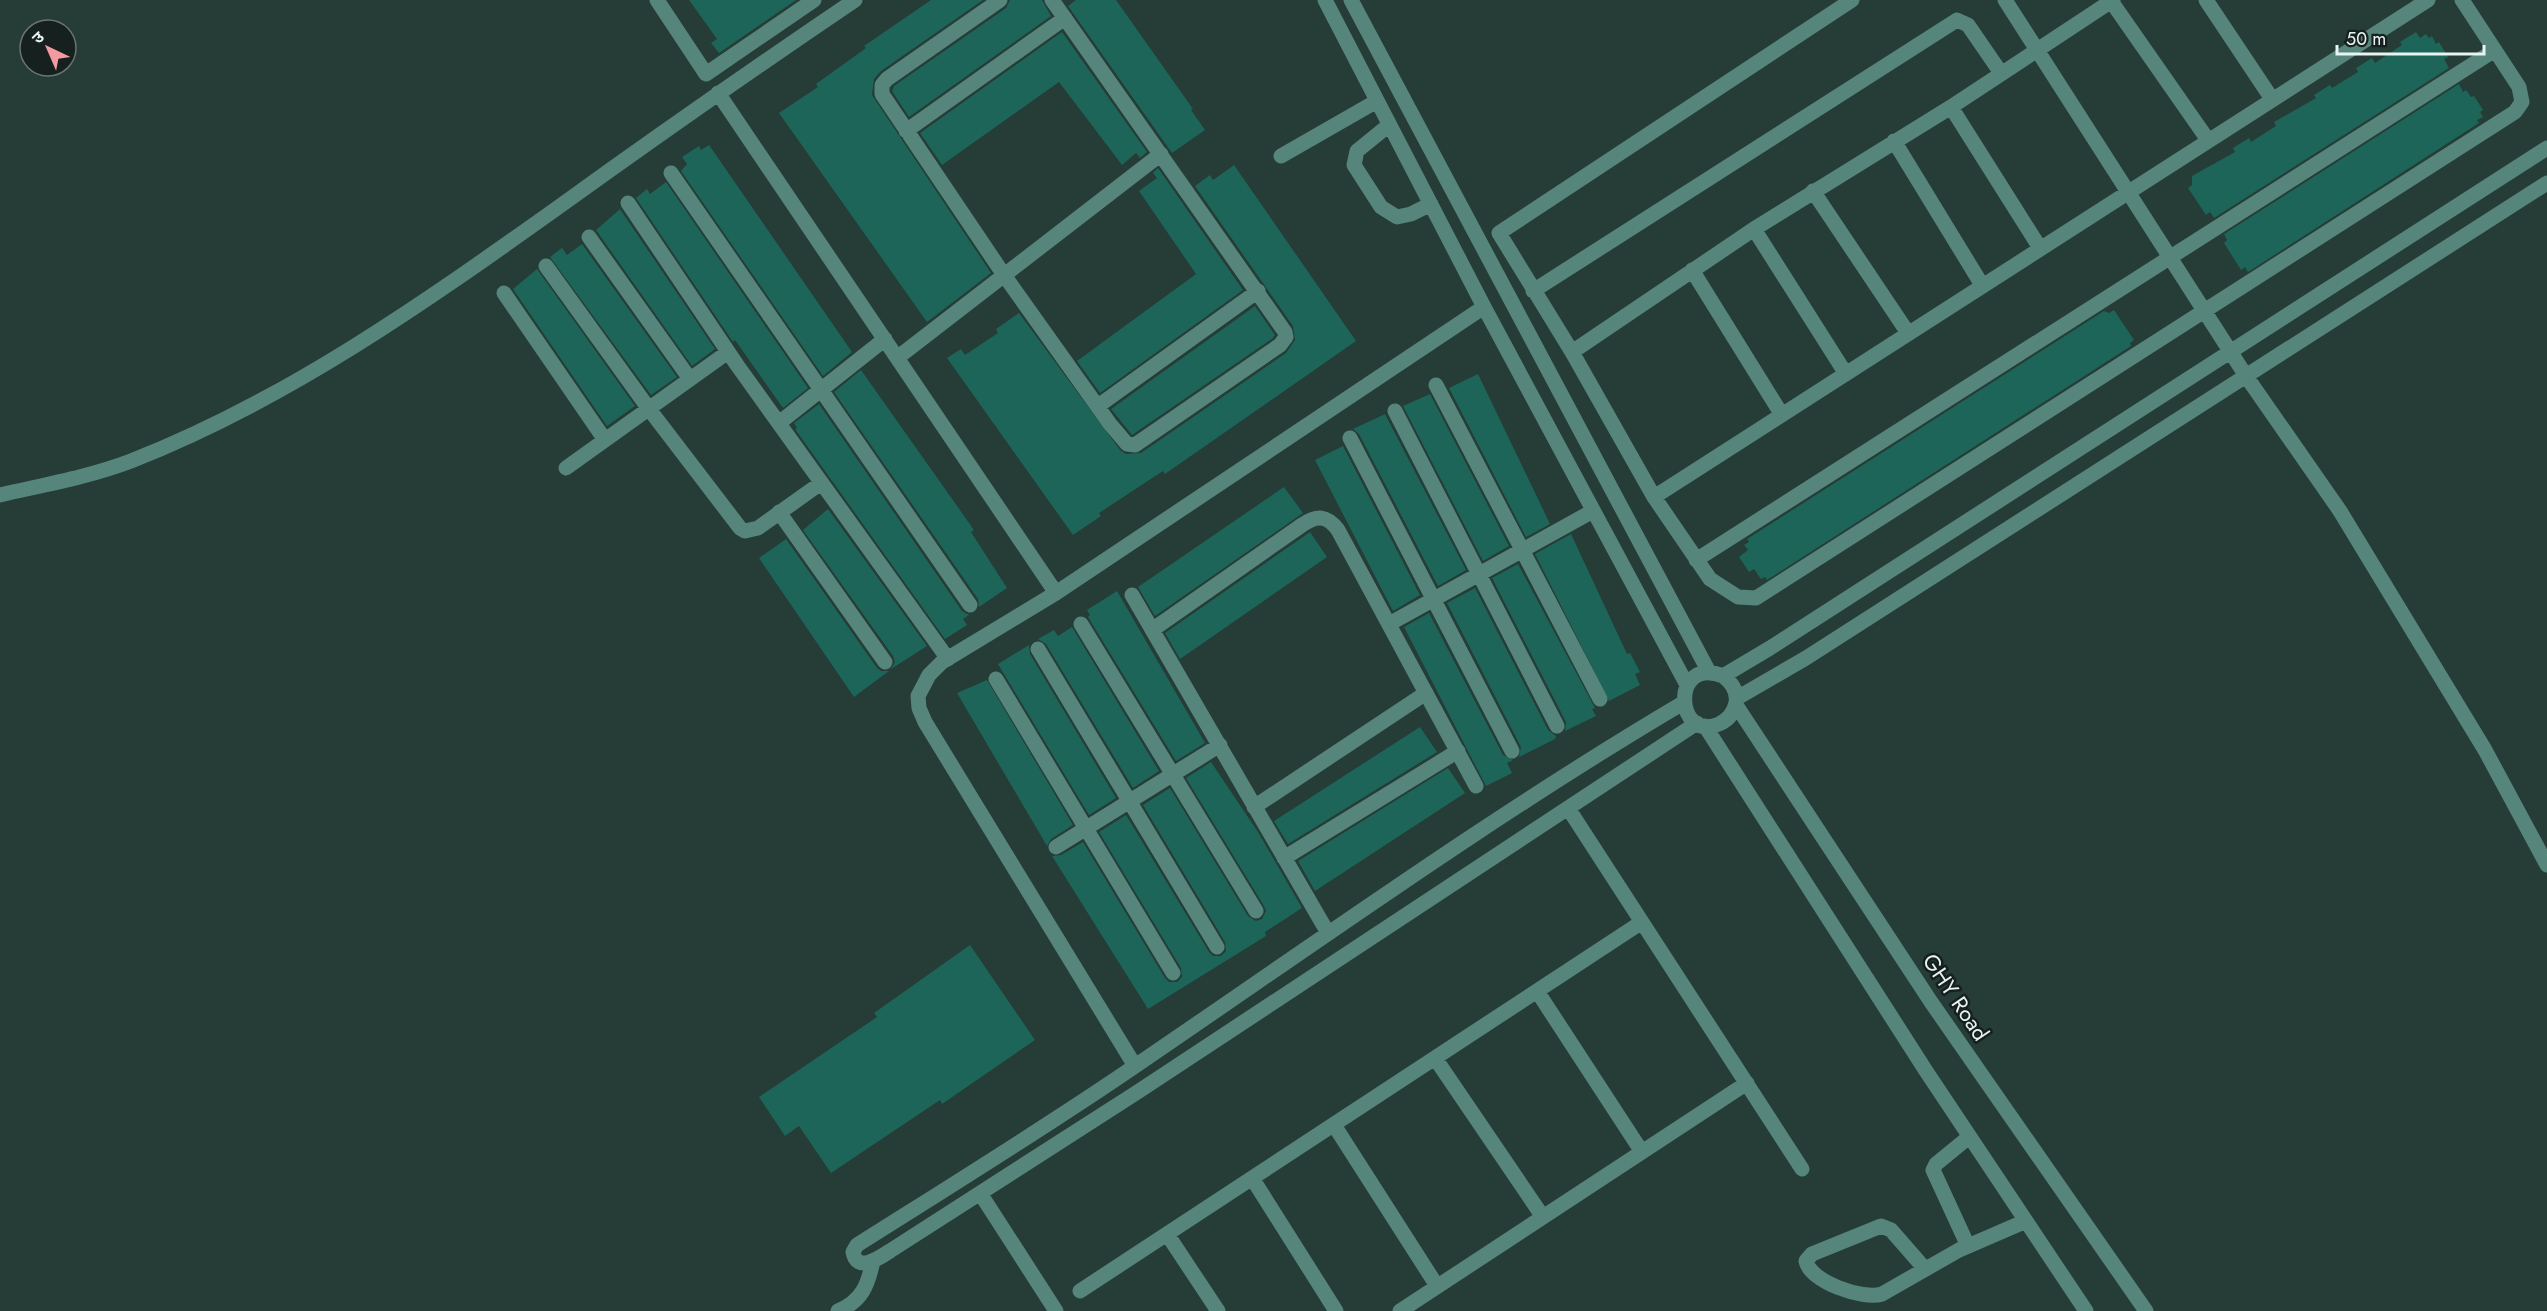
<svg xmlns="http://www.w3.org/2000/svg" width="2547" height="1311" viewBox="0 0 2547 1311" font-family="Jost,'Noto Sans Devanagari',sans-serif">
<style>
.building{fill:#1e6559}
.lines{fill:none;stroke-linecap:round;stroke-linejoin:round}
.minor{stroke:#56857b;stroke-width:15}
.labels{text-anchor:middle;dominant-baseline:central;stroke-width:5;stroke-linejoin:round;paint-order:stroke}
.street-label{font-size:22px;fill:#e7f4f1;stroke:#16201e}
</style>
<rect width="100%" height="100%" fill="#253c37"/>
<path class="building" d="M689,0h107l-77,53 -8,-10 6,-4z
M931,0h52l-102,71 -7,8 -2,16 119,178 -64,49 -148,-209 39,-26 -2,-3 50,-36 -2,-2z
M1010,0h32l9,16 -142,101 -17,-26 2,-5 112,-78z
M1076,0h40l77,109 -2,1 14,20 -33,23 -104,-147z
M1062,32l85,120 -7,6 -4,-5 -14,12 -63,-83 -117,83 -22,-32z
M2416,32l4,6 6,-4 3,4 3,-2 4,8 3,-2 9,15 -4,2 5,9 -235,150 -4,-6 -4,3 -18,-27 4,-3v-9l43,-24 -2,-4 16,-10 2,4 25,-16 -2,-4 42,-24 -2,-3 16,-10 2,3 26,-16 -2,-4 16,-10 3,5 27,-18 -2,-3z
M2459,84l4,8 3,-2 5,7 3,-1 9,14 -3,2 3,5 -6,3 2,3 -231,149 -3,-5 -4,3 -17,-27 3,-3 -3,-6z
M709,145l143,207 -29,24 -142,-205 6,-7 -5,-7 17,-11 2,4z
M1234,165l122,176 -191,133 -2,-3 -64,42 2,3 -28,19 -126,-177 14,-9 4,6 33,-22 -2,-4 23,-16 101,137 6,4 15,-1 145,-100 9,-13 -2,-14 -98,-140 15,-11 3,5z
M1158,168l85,122 -143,103 -23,-32 119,-87 -57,-83 18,-13 -4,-5z
M666,182l142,206 -25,20 -48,-68 -2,2 -97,-144 11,-9 3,5z
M620,209l95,140 -23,17 -96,-136z
M582,244l95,133 -26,18 -101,-138 12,-9 5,7z
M537,269l98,137 -28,20 -94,-137z
M1255,306l20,29 -2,3 -141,97 -21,-26z
M2114,310l20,30 -4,3 1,3 -364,234 -2,-3 -4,2 -7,-10 -5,3 -10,-15 9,-7 -4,-5 5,-3 -2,-3 357,-228 5,2z
M861,370l113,160 -3,2 36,56 -28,19 -1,-8 -144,-207z
M1478,374l72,150 -24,13 -77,-149z
M1430,394l79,152 -26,15 -80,-155z
M819,404l143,207 7,4 -6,4 4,6 -22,14 -150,-210 2,-1 -3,-5z
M1385,414l81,156 -28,16 -79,-152 -6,-5z
M1343,446l77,149 -27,16 -78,-151z
M1284,487l19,26 -148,103 -17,-29z
M828,509l99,137 -36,23 4,-7 -2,-6 -90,-126z
M1310,532l17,25 -147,102 -15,-26z
M1571,534l56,120 3,-1 10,19 -5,2 5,11 -31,16 -74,-147z
M786,539l91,129 4,3h8l-35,26 -95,-139z
M1518,564l77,144 -3,1 4,7 -31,15 1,-9 -74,-144z
M1475,588l73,142 8,6 -1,3 -36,18 2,-10 -74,-144z
M1117,591l88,152 -29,18 -88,-144 2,-2 -3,-5z
M1429,613l74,142 10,5 -6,3 5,10 -26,13 -82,-159z
M1072,627l87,144 -26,17 -87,-144 -8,-5 16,-9 4,6z
M1029,645l1,9 86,144 -27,17 -91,-151z
M987,680l86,145 -22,14 -4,7 -90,-153z
M1420,727l17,25 -149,92 -14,-23z
M1211,762l47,70 44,76 -37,24 1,4 -118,73 -96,-153 9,-1 22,-13 82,136 4,4h8l5,-5 -1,-9 -82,-136 27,-17 83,137 4,4h8l5,-5 -1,-9 -82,-137 27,-17 78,128 8,5 6,-2 4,-8 -2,-5 -78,-128z
M1448,768l17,25 -150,98 -17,-30z
M970,945l65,95 -93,64 -2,-4 -109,73 -32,-47 -14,10 -26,-39 118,-80 -3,-4z"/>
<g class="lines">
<path class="minor" d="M657,0l49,74 108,-74
M1000,0l-113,79 -5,6v9l122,181 106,149 17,20 8,1 145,-100 6,-8 -1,-5 -233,-332
M1325,0l159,307 203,378
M1351,0l358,672
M2005,0l241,376 94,135 145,239 62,115
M2113,0l-162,107 -197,122 -182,123 82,145 56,82 28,18 18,1 759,-486 7,-10 -3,-15 -57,-87
M2206,0l66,99
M2111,1l97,139
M718,93l338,500
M1951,107l89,141
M1389,125l-32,26 -3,14 27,42 16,10 14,-3 20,-10
M906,131l159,-113
M1894,141l88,144
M1281,156l96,-55
M671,173l299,432
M1813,191l95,142
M628,203l109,162 211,294
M1754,229l92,145
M589,237l101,142
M546,266l103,143 91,119 5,3 13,-3 63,-45
M1692,270l90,145
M1533,291l424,-271 11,5 33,48
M504,293l101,147
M1572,352l-73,-119 353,-233
M897,358l264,-204
M1436,385l164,314
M1098,406l160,-115
M1395,411l162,315
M779,423l106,-84
M1350,438l162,313
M566,468l162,-116
M0,495c43,-10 89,-18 131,-34 156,-61 293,-158 429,-255 97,-70 196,-139 295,-206
M1654,497l774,-497
M779,512l106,150
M1696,560l799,-510
M1132,595l196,338
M1081,624l175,287
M1389,624l204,-113
M1152,630l150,-105c15,-10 25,-10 36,5l138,256
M1038,649l179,298
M1723,676c8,6 15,15 13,27 -2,9 -8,17 -17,21 -44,19 -49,-69 4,-48l47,-28 777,-500
M996,679l177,294
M1737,698l69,-40 741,-475
M1683,703c-186,110 -363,237 -542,359 -93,64 -189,123 -284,183l-4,7c4,23 29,4 40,-3l243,-156 561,-370
M1736,705l195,297 215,309
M1705,726l221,345 160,240
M1254,807l172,-114
M1568,808l234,361
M1056,847l164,-102
M1284,858l174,-107
M1537,991l105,161
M1435,1058l108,159
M1135,1066l-210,-344 -6,-14 -1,-12 11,-21 13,-13 114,-69 428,-286
M1334,1125l103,161
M1252,1178l84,133
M980,1193l76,118
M1167,1234l51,77
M1968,1246l-35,-76 3,-6 33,-27
M1925,1269l-34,-39 -10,-4 -69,28 -6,7c4,21 57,39 76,33l77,-44 67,-29
M1080,1291l562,-369
M838,1311c24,-10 30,-26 35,-50
M1400,1311l347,-228"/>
</g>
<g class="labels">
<g class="street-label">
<text transform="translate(1956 997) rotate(56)">GHY Road</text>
</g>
</g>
<g transform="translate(48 48) rotate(316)"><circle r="28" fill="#16201e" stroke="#6a7572" stroke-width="1.5"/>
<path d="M0-4.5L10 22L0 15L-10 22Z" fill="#f49aa1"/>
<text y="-9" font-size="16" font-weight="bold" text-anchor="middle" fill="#e7f4f1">उ</text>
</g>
<path d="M2337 45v9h147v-9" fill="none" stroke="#e7f4f1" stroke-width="3"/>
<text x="2346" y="45" font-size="18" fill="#e7f4f1" stroke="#16201e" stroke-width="4.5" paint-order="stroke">50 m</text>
</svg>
